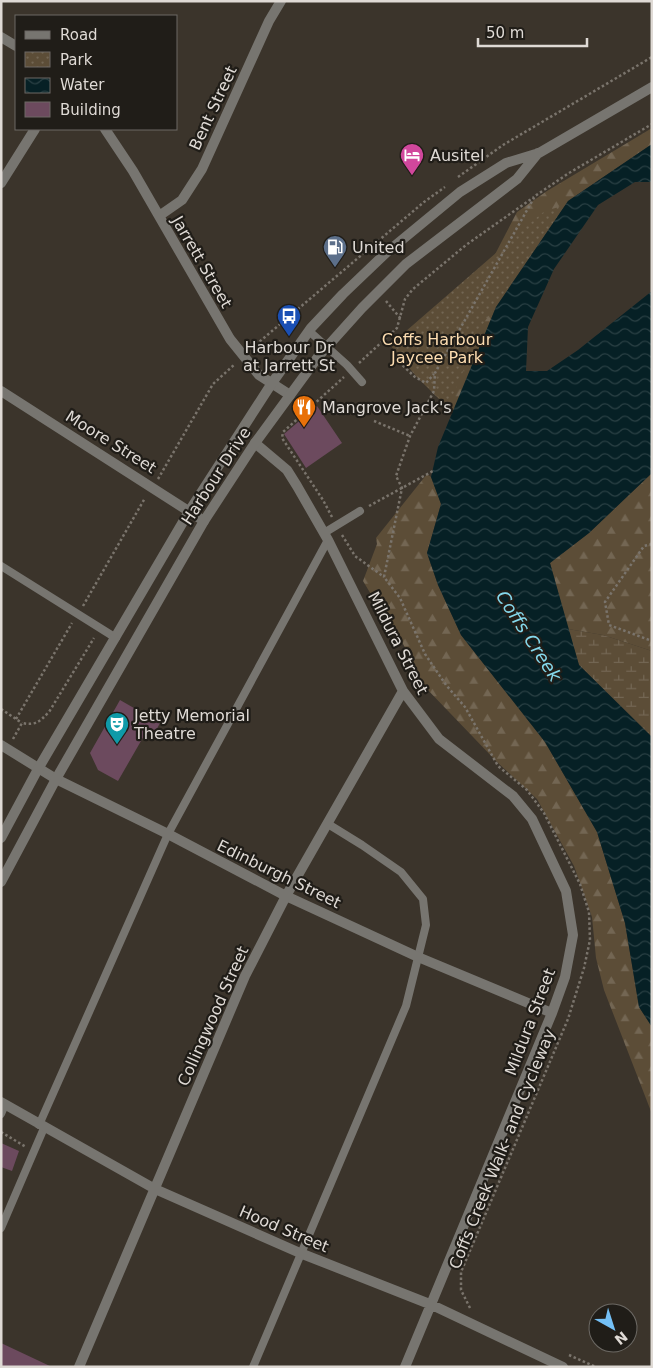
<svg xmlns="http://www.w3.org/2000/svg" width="653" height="1368" viewBox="0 0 653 1368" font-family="'DejaVu Sans',sans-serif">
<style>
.forest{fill:url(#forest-firs)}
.wetland{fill:url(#wetland-marsh)}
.park{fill:url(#park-dots)}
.water{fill:url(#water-waves)}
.building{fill:#6c4a5e}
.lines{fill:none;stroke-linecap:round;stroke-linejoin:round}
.path{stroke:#7a746c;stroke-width:2.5;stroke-dasharray:2.5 2.5;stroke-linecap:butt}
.service{stroke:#777570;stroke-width:8}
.minor{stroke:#777570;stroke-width:10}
.tertiary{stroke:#777570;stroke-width:10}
.labels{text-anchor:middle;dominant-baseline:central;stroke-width:4.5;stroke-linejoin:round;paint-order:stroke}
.street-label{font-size:16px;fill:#dfdad5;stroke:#201d18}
.poi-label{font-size:16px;fill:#dfdad5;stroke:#201d18;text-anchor:start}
.park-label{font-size:16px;fill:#fdddb1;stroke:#201d18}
.water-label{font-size:18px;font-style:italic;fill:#84d7ea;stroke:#201d18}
</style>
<defs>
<pattern id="forest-firs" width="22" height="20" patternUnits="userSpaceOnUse" patternTransform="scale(1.25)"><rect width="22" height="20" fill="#5c4d37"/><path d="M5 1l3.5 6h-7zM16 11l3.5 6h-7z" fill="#736653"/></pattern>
<pattern id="wetland-marsh" width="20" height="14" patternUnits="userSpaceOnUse" patternTransform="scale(1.25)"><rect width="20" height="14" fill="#5c4d37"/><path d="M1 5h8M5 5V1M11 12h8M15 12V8" fill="none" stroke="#736653"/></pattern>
<pattern id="park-dots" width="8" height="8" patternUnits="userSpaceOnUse" patternTransform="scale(1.25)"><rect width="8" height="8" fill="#5c4d37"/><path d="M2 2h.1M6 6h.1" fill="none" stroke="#736653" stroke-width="1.8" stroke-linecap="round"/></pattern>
<pattern id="water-waves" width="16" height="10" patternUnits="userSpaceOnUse" patternTransform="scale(1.25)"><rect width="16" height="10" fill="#062025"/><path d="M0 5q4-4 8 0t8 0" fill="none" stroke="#2a4044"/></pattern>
</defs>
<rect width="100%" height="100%" fill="#3b342b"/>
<path class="forest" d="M652,128v16l-84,57 -72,106 -43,106 -37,-37 24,-28 49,-82 28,-54 30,-21z
M652,473v178l-49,-16 -35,-6 -18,-66 39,-30z
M427,474l4,3 10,27 -14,49 11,32 23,50 84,107 52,90 28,91 14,84 13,20v87l-48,-124 -8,-32 -4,-41 -18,-51 -37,-67 -39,-36 -73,-76 -25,-49 -19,-27 -18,-30 14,-37 -1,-6z"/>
<path class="wetland" d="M568,629l35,6 49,16v86l-73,-72z"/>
<path class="park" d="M566,204l-83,120 -35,83 -32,-31 -26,-31 152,-132z"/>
<path class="water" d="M652,144v38h-17l-37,23 -44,64 -26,58 -2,44h21l31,-21 74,-59v182l-63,60 -39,30 29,102 73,72v290l-13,-20 -14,-84 -28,-91 -52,-90 -84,-107 -23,-50 -11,-32 14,-49 -10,-27 7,-30 58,-140 72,-106z"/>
<path class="building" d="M317,406l25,37 -36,25 -22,-34z
M120,700l40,23 -8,15 -7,-4 -27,47 -20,-11 -8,-17z
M1,1143l18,8 -7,20 -11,-4z
M1,1343l51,24h-51z"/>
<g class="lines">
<path class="path" d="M458,177l45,-32 149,-88
M386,301l15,18
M252,348l172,-146 21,-15
M399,362l16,15 11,6 8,-9
M359,363l38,-35 8,-29 8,-10 53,-44 68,-48
M374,421l36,15
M158,479l55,-95 22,-20
M369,506l64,-35
M332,517l-9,-17 -41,-62 1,-6 61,-55
M342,535l13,21 29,21
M652,544l-8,2 -39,56 4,23 43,16
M83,606l62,-108
M1,709l21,14
M16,719l56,-96
M13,739l9,-16c14,3 18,-2 27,-11l45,-74
M1,1132l25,15
M470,1308l-9,-18v-18l107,-253 16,-51 6,-28 -1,-28 -9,-28 -36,-71 -17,-23 -29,-24 -33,-59 -19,-22 -21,-31 -25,-56 -16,-21 18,-89 -6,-12 14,-40 24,-45 1,-18 100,-177 34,-23 83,-49
M569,1355l27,12"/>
<path class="service" d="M309,331l38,34 15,17
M324,533l36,-22
M1,566l115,72
M1,1114l4,-9
M39,1125l129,-291 160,-294
M1,1228l43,-100
M253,1367l153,-361 20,-81 -3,-26 -22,-27 -39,-27 -34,-21"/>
<path class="minor" d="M1,37l15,9
M105,129l28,42 97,168 29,36 31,20
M1,183l34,-54
M159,216l23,-16 20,-31 67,-148 12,-20
M1,391l203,130
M255,443l32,27 10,16 31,54 75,151 36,48 74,57 19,23 34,72 7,44 -8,42 -13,36 -147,354
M1,745l55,34 112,55 118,62 132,61 134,56
M1,1102l154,87 145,64 132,52 131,62
M79,1367l166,-391 41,-80 117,-205"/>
<path class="tertiary" d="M1,838l37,-69 152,-259 82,-127 39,-55 32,-34 43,-41 74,-61 46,-29 33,-10 113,-66
M1,882l55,-103 148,-258 51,-78 63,-86 44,-49 44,-44 111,-85 21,-26"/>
</g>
<defs>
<g id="hotel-pin" transform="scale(1.25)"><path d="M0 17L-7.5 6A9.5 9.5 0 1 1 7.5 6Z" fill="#d1479c" stroke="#201d18"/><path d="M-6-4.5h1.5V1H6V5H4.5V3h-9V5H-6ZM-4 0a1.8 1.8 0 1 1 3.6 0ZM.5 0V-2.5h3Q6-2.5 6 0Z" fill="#fff"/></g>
<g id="fuel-pin" transform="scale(1.25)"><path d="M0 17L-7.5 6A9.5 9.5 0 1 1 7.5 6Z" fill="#5c6f8a" stroke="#201d18"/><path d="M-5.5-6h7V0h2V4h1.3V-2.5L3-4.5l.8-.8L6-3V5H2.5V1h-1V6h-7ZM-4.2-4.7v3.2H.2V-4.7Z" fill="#fff"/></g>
<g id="bus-pin" transform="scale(1.25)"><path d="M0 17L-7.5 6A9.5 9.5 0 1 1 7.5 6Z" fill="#1a4fb4" stroke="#201d18"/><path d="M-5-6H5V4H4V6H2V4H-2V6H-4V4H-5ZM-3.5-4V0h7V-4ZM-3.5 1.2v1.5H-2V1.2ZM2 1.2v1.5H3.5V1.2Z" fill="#fff"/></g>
<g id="restaurant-pin" transform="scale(1.25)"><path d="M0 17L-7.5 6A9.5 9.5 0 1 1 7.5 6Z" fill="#e8710a" stroke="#201d18"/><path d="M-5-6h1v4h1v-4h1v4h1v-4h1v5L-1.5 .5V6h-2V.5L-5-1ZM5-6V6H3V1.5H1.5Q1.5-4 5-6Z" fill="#fff"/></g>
<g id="theatre-pin" transform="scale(1.25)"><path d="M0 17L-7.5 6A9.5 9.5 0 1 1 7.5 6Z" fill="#0f9aa8" stroke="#201d18"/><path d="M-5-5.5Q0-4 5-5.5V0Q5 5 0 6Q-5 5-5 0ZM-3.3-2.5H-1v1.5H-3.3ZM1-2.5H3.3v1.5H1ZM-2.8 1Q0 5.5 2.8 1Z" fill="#fff"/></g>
</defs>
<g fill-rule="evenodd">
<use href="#hotel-pin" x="412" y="155"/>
<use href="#fuel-pin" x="335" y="247"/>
<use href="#bus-pin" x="289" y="316"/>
<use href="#restaurant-pin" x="304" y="407"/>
<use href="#theatre-pin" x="117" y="724"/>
</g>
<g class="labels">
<g class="street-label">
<text transform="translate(213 108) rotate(-65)">Bent Street</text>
<text transform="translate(202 262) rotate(60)">Jarrett Street</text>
<text transform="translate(111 442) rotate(32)">Moore Street</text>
<text transform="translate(216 476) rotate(-57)">Harbour Drive</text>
<text transform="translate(398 643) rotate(63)">Mildura Street</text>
<text transform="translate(279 874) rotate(26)">Edinburgh Street</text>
<text transform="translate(213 1016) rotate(-66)">Collingwood Street</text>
<text transform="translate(530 1022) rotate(-69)">Mildura Street</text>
<text transform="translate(502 1149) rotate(-68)">Coffs Creek Walk- and Cycleway</text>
<text transform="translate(284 1229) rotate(23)">Hood Street</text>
</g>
<g class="poi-label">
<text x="430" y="155">Ausitel</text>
<text x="352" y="247">United</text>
<text x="289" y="347" text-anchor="middle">Harbour Dr<tspan x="289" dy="18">at Jarrett St</tspan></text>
<text x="322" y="407">Mangrove Jack's</text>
<text x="134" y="715">Jetty Memorial<tspan x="134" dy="18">Theatre</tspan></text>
</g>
<g class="park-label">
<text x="437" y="339">Coffs Harbour<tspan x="437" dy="18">Jaycee Park</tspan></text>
</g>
<g class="water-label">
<text transform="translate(529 636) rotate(57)">Coffs Creek</text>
</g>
</g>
<rect width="653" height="1368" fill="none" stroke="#dfdad5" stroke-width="5"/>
<rect x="15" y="15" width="162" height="115" fill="#201d18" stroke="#6c6964"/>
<rect x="25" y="31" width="25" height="8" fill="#777570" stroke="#6c6964"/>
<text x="60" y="40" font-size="15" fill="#dfdad5">Road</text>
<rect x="25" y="52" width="25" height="15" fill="url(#park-dots)" stroke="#6c6964"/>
<text x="60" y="65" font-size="15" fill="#dfdad5">Park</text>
<rect x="25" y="78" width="25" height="15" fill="url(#water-waves)" stroke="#6c6964"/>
<text x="60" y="90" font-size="15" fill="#dfdad5">Water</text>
<rect x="25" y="102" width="25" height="15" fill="#6c4a5e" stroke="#6c6964"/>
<text x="60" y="115" font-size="15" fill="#dfdad5">Building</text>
<g transform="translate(613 1328) rotate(141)"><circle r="24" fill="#201d18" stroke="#6c6964"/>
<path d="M0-4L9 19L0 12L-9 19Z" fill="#74c0f6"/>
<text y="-8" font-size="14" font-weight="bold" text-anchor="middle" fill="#dfdad5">N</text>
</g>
<path d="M478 38v8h109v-8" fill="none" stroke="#dfdad5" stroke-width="2.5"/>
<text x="486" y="38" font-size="15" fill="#dfdad5" stroke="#201d18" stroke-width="4" paint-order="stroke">50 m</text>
</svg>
